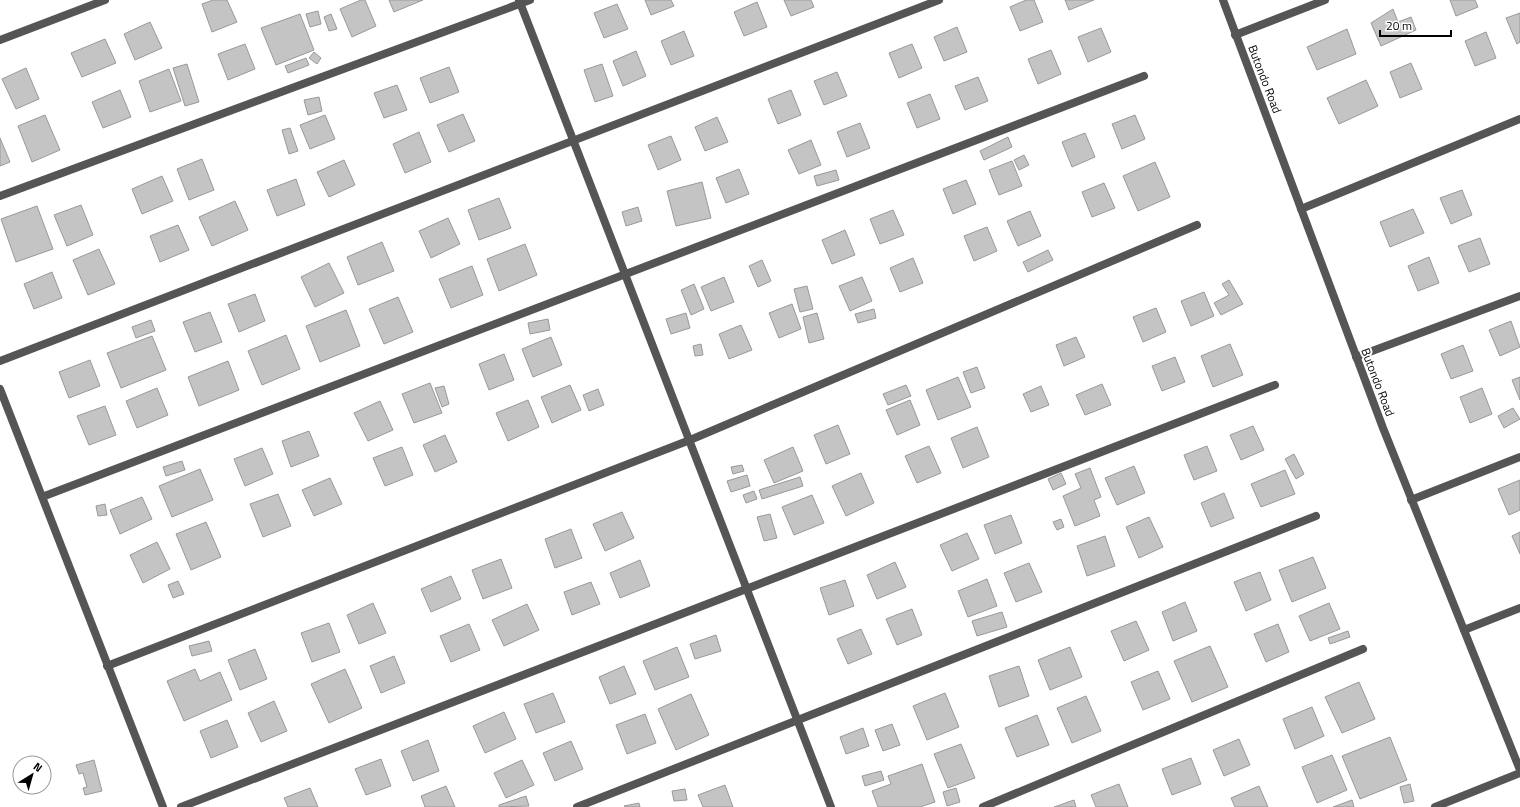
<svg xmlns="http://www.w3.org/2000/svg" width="1520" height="807" viewBox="0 0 1520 807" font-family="'Titillium Web',sans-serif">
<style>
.building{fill:#c4c4c4;stroke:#999}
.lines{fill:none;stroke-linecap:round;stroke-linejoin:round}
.minor{stroke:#555;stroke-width:8}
.tertiary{stroke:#555;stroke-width:8}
.labels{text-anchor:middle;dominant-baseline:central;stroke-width:4;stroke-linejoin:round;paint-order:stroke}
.street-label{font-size:12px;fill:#000;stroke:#fff}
</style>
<rect width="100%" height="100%" fill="#fff"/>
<path class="building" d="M213,0h14l10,22 -25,10 -10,-28z
M361,0h4l11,26 -24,11 -12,-28z
M389,0h34l-29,12z
M645,0h26l3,6 -23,9z
M784,0h27l3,7 -23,9z
M1026,0h8l9,22 -23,9 -10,-24z
M1065,0h29l-25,10z
M1450,0h25l3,7 -22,9z
M757,2l10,25 -23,9 -10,-24z
M617,4l11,25 -24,9 -10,-25z
M1393,9l5,13 13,-5 5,13 -35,16 -10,-23z
M318,11l3,13 -11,3 -4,-13z
M1520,13v29l-3,2 -11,-26z
M300,14l14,36 -38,15 -15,-37z
M331,14l6,15 -8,2 -5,-14z
M150,22l12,26 -27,12 -11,-26z
M957,27l10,25 -23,9 -10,-24z
M1101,28l10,24 -23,10 -10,-25z
M1347,29l9,25 -39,16 -10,-23z
M684,31l10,25 -23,9 -10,-24z
M1486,32l10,26 -21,8 -10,-25z
M105,39l11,24 -34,14 -11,-24z
M245,44l10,25 -27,11 -10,-26z
M912,44l10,24 -23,10 -10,-25z
M1051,50l10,24 -23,10 -10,-25z
M636,51l10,25 -23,10 -10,-25z
M314,52l7,6 -4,6 -8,-6z
M306,58l3,7 -21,8 -3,-7z
M1411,63l11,26 -22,9 -10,-26z
M187,64l12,38 -14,4 -12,-38z
M602,64l11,32 -18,6 -11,-32z
M449,67l10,25 -29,11 -10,-25z
M26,68l13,31 -23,10 -14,-30z
M169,69l12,32 -31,11 -11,-31z
M837,72l10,24 -23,9 -10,-24z
M978,77l10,24 -23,9 -10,-24z
M1366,80l12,26 -39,18 -12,-26z
M397,85l10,25 -23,8 -10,-25z
M120,90l11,27 -28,11 -11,-26z
M791,90l10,25 -23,9 -10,-25z
M930,94l10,25 -23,9 -10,-25z
M319,97l3,14 -14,4 -4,-15z
M463,114l12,27 -26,11 -12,-27z
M45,115l15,35 -28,12 -14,-36z
M325,115l10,24 -25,10 -10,-24z
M1135,115l10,24 -23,10 -10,-25z
M717,117l11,25 -23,9 -10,-24z
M860,123l10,25 -23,9 -10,-25z
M290,128l8,23 -9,3 -7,-24z
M419,132l12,30 -26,11 -12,-29z
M1085,133l10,24 -23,10 -10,-25z
M671,136l10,24 -23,10 -10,-25z
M1008,137l4,10 -28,13 -4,-9z
M0,138l10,24 -10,4z
M811,140l10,25 -22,9 -11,-24z
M1024,155l5,10 -10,5 -5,-10z
M202,159l12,31 -25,10 -12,-31z
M344,160l11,25 -26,12 -12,-25z
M1012,161l10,25 -23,9 -10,-25z
M1155,162l15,35 -32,14 -15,-35z
M739,169l10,25 -23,9 -10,-25z
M836,170l3,10 -22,6 -3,-10z
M162,176l11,25 -31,13 -10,-25z
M296,179l9,26 -28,11 -10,-26z
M966,180l10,24 -23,10 -10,-25z
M702,182l9,36 -35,8 -9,-35z
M1104,183l11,25 -23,9 -10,-25z
M1462,190l10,25 -21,9 -11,-26z
M499,198l12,30 -32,12 -11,-30z
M235,201l13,29 -36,16 -13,-29z
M81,205l12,30 -26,11 -13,-31z
M37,206l16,43 -37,13 -15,-43z
M638,207l4,14 -16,5 -4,-14z
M1413,209l11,24 -34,14 -10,-25z
M893,210l11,25 -24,9 -10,-25z
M1030,211l11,25 -23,10 -11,-25z
M448,218l12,26 -29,14 -12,-27z
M178,225l11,25 -29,12 -10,-26z
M987,227l10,24 -23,10 -10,-25z
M845,230l10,25 -23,9 -10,-24z
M1480,238l10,26 -21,8 -11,-26z
M382,242l12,29 -36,14 -11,-28z
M525,244l12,31 -38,16 -12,-32z
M99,249l16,35 -27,11 -15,-35z
M1048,250l5,10 -25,12 -5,-10z
M1429,257l10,26 -21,8 -10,-25z
M913,258l10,25 -23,9 -10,-24z
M762,260l9,21 -13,6 -9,-21z
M329,263l15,30 -29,14 -14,-30z
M472,266l11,29 -32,13 -12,-29z
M52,272l10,26 -28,11 -10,-25z
M724,277l10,25 -23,9 -10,-24z
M862,277l10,24 -22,10 -11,-25z
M1229,280l14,24 -22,11 -7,-12 15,-8 -7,-11z
M694,284l10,25 -13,6 -10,-25z
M807,286l6,23 -13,3 -6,-23z
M1204,292l10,24 -23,10 -10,-25z
M255,294l10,27 -26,11 -11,-28z
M398,297l15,35 -29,12 -15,-35z
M792,304l9,25 -22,9 -10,-25z
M1156,308l10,24 -23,10 -10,-25z
M874,309l2,9 -18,5 -3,-9z
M346,310l14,36 -40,16 -14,-36z
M210,312l12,30 -27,10 -12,-30z
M686,313l4,15 -19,6 -5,-15z
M817,313l7,26 -15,4 -6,-26z
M548,319l2,11 -20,4 -2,-11z
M151,320l4,11 -19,7 -4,-11z
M1511,321l9,26 -20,9 -11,-26z
M741,325l11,25 -23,9 -10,-25z
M286,335l14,34 -38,16 -14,-34z
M152,336l14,34 -45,18 -14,-35z
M551,337l11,28 -29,12 -11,-28z
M1076,337l9,20 -21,9 -8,-21z
M701,344l2,11 -8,1 -2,-10z
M1230,344l13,31 -30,12 -12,-31z
M1463,345l10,26 -22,8 -10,-25z
M504,354l10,26 -25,10 -10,-26z
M1175,357l10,25 -23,9 -10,-25z
M90,360l10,26 -31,12 -10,-26z
M228,361l11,29 -40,16 -11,-29z
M977,367l8,21 -14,5 -8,-21z
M958,377l13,30 -33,13 -12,-30z
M1520,377v23l-8,-20z
M430,383l12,30 -28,10 -12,-29z
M1102,384l9,21 -26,10 -9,-20z
M570,385l11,25 -29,13 -11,-26z
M906,385l5,11 -23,9 -5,-11z
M444,386l5,18 -7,3 -7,-19z
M1041,386l8,19 -18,7 -8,-18z
M157,388l11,27 -31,13 -11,-27z
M1482,388l10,26 -22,9 -10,-26z
M598,389l6,16 -15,6 -6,-16z
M528,400l11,27 -31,14 -12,-28z
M910,400l10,25 -23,10 -11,-25z
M380,401l13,29 -25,11 -14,-28z
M105,406l11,29 -27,10 -12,-29z
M1513,408l7,11 -16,9 -6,-12z
M838,425l12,29 -24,10 -12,-29z
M1253,426l11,24 -23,10 -11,-25z
M977,427l12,30 -26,11 -12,-30z
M309,431l10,25 -28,11 -9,-26z
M445,435l12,27 -22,10 -12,-27z
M929,446l12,27 -24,10 -12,-27z
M1207,446l10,25 -23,9 -10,-25z
M402,447l11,28 -28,11 -12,-28z
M793,447l10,24 -29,12 -10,-23z
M262,448l11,26 -28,12 -11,-27z
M1294,454l10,20 -8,5 -11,-20z
M182,461l3,9 -19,6 -3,-9z
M742,465l2,6 -11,3 -2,-7z
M1134,466l11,27 -28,12 -12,-27z
M1090,468l11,29 -7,3 6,16 -25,10 -12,-30 18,-8 -6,-14z
M200,469l13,31 -41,17 -13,-31z
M1285,470l10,24 -34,13 -10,-23z
M861,473l13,30 -28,13 -14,-30z
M1061,473l5,11 -13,6 -5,-11z
M747,475l3,11 -19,6 -4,-11z
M800,477l3,9 -41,13 -3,-9z
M330,478l12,26 -28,12 -12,-26z
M1520,480v30l-11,5 -11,-26z
M754,491l3,8 -11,4 -3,-8z
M1224,493l10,25 -23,9 -10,-24z
M278,494l13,32 -28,11 -13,-33z
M812,495l12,28 -30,12 -12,-28z
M142,497l10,22 -32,15 -10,-24z
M105,504l2,11 -9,1 -2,-10z
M622,512l12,26 -29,13 -12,-27z
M770,514l7,24 -13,3 -7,-24z
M1011,515l11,28 -27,11 -11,-29z
M1149,517l14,30 -24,11 -13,-31z
M1061,519l3,8 -7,3 -4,-8z
M206,522l15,35 -30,13 -15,-36z
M571,529l11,29 -27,10 -10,-29z
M1520,532v22l-8,-18z
M967,533l12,26 -27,12 -12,-26z
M1105,536l10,30 -28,10 -10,-30z
M157,542l13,27 -27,14 -13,-28z
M1313,557l13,31 -34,14 -13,-32z
M501,559l11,29 -29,11 -11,-29z
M640,560l10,26 -30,12 -10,-25z
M895,562l11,25 -29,12 -10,-24z
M1029,563l13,29 -26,10 -12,-29z
M1260,572l11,28 -25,11 -12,-29z
M451,576l10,23 -30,13 -10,-23z
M987,579l10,27 -29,11 -10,-26z
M845,580l9,26 -25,9 -9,-27z
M178,581l6,13 -11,4 -5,-13z
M591,582l9,22 -28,11 -8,-23z
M1185,602l12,29 -24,10 -11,-29z
M373,603l13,30 -27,11 -12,-29z
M1329,603l11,26 -30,12 -11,-25z
M527,604l12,26 -35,16 -12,-26z
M912,609l10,26 -25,10 -11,-26z
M1002,612l5,15 -30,9 -5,-15z
M1136,621l13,29 -25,11 -13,-30z
M329,623l11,29 -28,10 -11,-29z
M469,624l11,26 -29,12 -11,-26z
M1278,624l11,28 -23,10 -12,-28z
M861,629l11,25 -24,10 -11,-25z
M1348,631l2,6 -20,7 -2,-6z
M716,635l5,16 -26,8 -5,-15z
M209,641l3,10 -20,5 -3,-10z
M1210,646l18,41 -36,15 -18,-41z
M677,647l12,30 -34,13 -12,-29z
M1070,647l12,30 -32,13 -12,-30z
M255,649l12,30 -27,11 -12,-30z
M394,656l11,27 -24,10 -11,-27z
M624,666l12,28 -26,10 -11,-27z
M1019,666l10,30 -30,11 -10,-31z
M195,669l5,12 20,-9 12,28 -48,21 -17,-40z
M345,669l17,39 -33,15 -18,-39z
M1158,671l12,28 -27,11 -12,-28z
M1359,682l16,37 -33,14 -17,-36z
M553,693l12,29 -29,11 -12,-29z
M945,693l14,34 -32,13 -14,-34z
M691,694l18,41 -33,15 -18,-41z
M1086,696l15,35 -29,12 -15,-35z
M274,701l13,30 -26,11 -13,-29z
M1312,707l12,29 -29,13 -12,-30z
M504,712l12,27 -31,14 -12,-27z
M645,714l11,29 -29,11 -11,-29z
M1037,715l12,30 -32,12 -12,-29z
M227,720l11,27 -27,11 -11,-27z
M892,724l8,21 -17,6 -8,-21z
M863,728l6,18 -23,8 -6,-17z
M1390,737l17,43 -47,19 -18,-43z
M1239,739l11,26 -26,11 -11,-26z
M428,740l11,31 -26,10 -12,-30z
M571,741l12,28 -28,12 -12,-28z
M961,744l14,34 -27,10 -14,-34z
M1332,755l15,35 -30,13 -15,-36z
M1191,758l10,26 -29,11 -10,-26z
M381,759l10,27 -25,9 -11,-26z
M94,760l8,31 -17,4 -2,-7 4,-1 -4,-14 -4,1 -3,-9z
M522,760l12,25 -28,13 -12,-25z
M922,764l13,38 -15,5h-42l-6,-16 19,-7 -3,-8z
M881,771l3,9 -19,6 -3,-10z
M1119,784l9,23h-32l-5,-12z
M1410,784l4,17 -10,2 -4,-16z
M725,785l8,22h-30l-5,-12z
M446,786l9,21h-30l-4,-11z
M1259,786l9,21h-33l-4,-9z
M310,788l8,19h-30l-4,-9z
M956,788l4,14 -13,4 -4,-14z
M685,789l2,11 -13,1 -2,-10z
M526,796l3,10 -30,1v-2z
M1074,800l2,7h-22z
M1352,800l2,7h-21z
M639,803l1,4h-15l-1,-1z"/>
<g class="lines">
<path class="minor" d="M519,0l312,807
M1235,35l90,-35
M0,40l105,-40
M0,196l530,-196
M1301,209l219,-90
M1356,357l164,-61
M0,361l939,-361
M0,389l163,418
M42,497l1102,-421
M1411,500l109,-43
M1464,630l56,-22
M107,666l583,-226 507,-215
M181,807l1094,-422
M577,807l739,-291
M983,807l380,-158
M1435,807l85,-34"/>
<path class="tertiary" d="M1223,0l160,428 137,342"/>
</g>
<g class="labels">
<g class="street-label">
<text transform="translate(1265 79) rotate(69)">Butondo Road</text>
<text transform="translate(1378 382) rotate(69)">Butondo Road</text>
</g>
</g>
<g transform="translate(32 775) rotate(37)"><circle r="19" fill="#ffffff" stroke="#999999"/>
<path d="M0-3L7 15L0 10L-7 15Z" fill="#000000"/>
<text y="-6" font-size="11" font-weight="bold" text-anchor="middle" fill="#000000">N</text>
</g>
<path d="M1380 30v6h71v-6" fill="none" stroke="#000000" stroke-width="2"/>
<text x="1386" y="30" font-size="12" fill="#000000" stroke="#ffffff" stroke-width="3" paint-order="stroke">20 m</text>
</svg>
